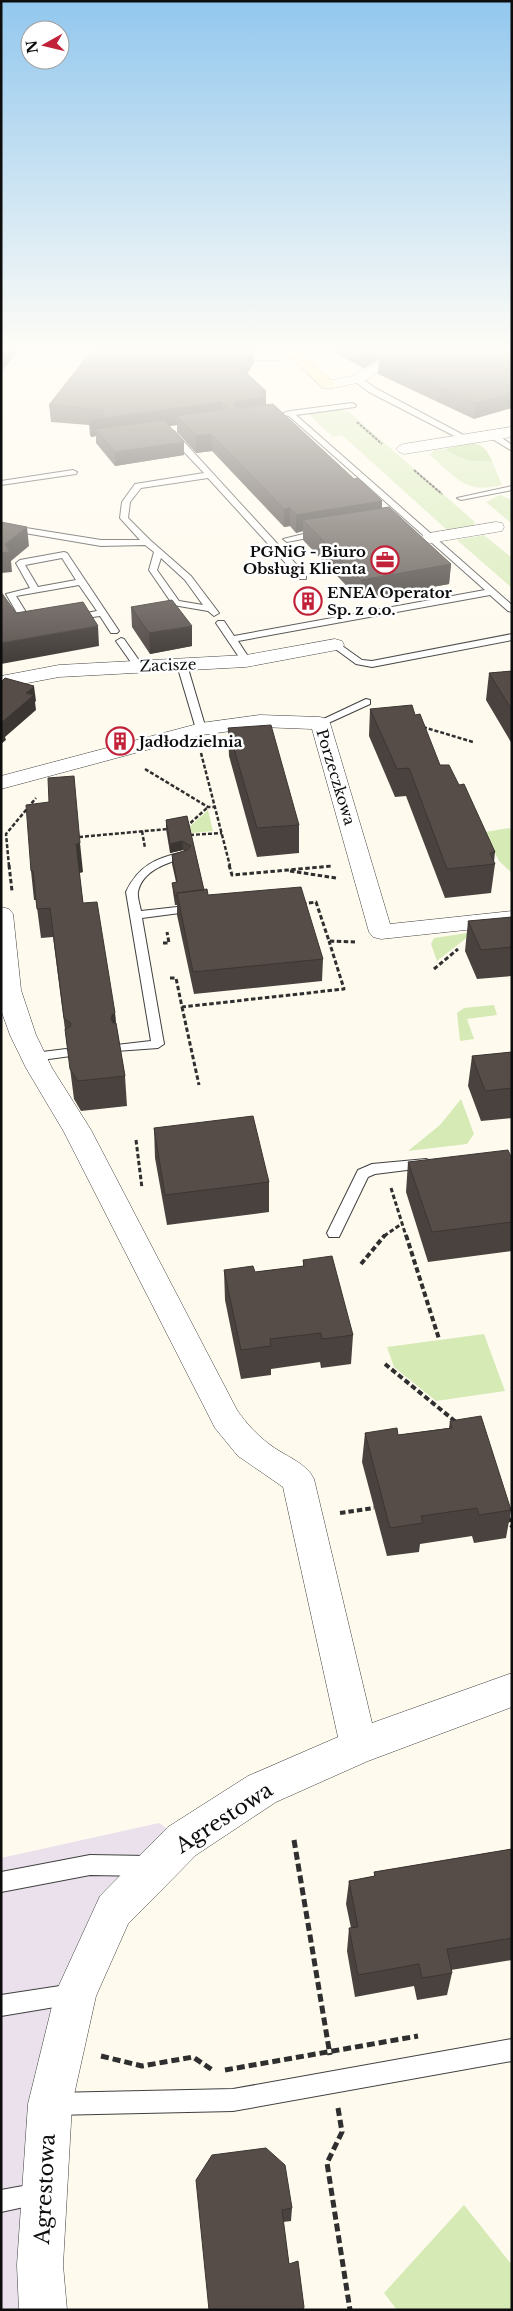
<svg xmlns="http://www.w3.org/2000/svg" width="513" height="2311" viewBox="0 0 513 2311" font-family="'Libre Baskerville',serif">
<style>
.industrial{fill:#eae1ec}
.green{fill:#d6eab6}
.forest{fill:#bcdb95}
.lines{fill:none;stroke-linecap:round;stroke-linejoin:round}
.lane-casing{stroke:#404040;stroke-width:2}
.street-casing{stroke:#404040;stroke-width:1}
.secondary-casing{stroke:#2f2f2f;stroke-width:1}
.path-far4{stroke:#2f2f2f;stroke-width:2;stroke-dasharray:3 1;stroke-linecap:butt}
.path-far3{stroke:#2f2f2f;stroke-width:2.5;stroke-dasharray:4 2;stroke-linecap:butt}
.path-far2{stroke:#2f2f2f;stroke-width:3;stroke-dasharray:4.5 2.5;stroke-linecap:butt}
.path-far1{stroke:#2f2f2f;stroke-width:4;stroke-dasharray:5.5 3;stroke-linecap:butt}
.path{stroke:#2f2f2f;stroke-width:5;stroke-dasharray:8 4;stroke-linecap:butt}
.lane{fill:#fff;fill-rule:evenodd}
.street{fill:#fff;fill-rule:evenodd}
.secondary{fill:#ffeda9;fill-rule:evenodd}
.wall{fill:#4a423f}
.shaded-wall{fill:#3c3633}
.building{fill:#564d49;stroke:#3c3633}
.labels{text-anchor:middle;dominant-baseline:central;stroke-width:5;stroke-linejoin:round;paint-order:stroke}
.far-poi-label{font-size:15px;font-weight:bold;fill:#0d0d0d;stroke:#fff;text-anchor:start}
.far-street-label{font-size:15px;fill:#0d0d0d;stroke:#fff}
.near-street-label{font-size:21px;fill:#0d0d0d;stroke:#fff}
</style>
<rect width="100%" height="100%" fill="#fffaee"/>
<path class="industrial" d="M159,1823l22,16 -105,155 -30,316h-45v-452z"/>
<path class="green" d="M338,410l11,2 126,110 -2,4 -26,4 -105,-95 -9,2 -25,-23z
M445,449c18,12 26,13 47,12l10,24c-38,9 -45,-7 -72,-30l4,-5z
M500,495l12,5v24l-26,-22z
M484,535l28,23v30l-55,-48z
M208,810l5,21 -21,2 -5,-4z
M509,828l3,3v42l-13,-12 -14,-29z
M474,932l-37,29 -6,-17 3,-6z
M494,1005l3,10 -30,4 7,20 -14,2 -3,-28 7,-5z
M461,1099l13,35 -7,10 -59,7 32,-26z
M484,1334l21,57 -69,10 -42,-34 -7,-20z
M464,2205l48,60v45h-115l-13,-17z"/>
<path class="forest" d="M471,443c12,1 16,7 21,18 -21,1 -29,0 -47,-12z"/>
<g class="lines">
<g class="lane-casing">
<path id="lane" d="M354,377h6l15,11 96,51 -7,2 -95,-49 -15,-11z
M352,403l4,2 -1,2 -59,8 216,190v7l-4,-1 -18,-16 -252,46 13,20 -5,3 -3,-1 -27,-40 2,-2h6l10,15 251,-46 -196,-174 -9,-2 10,-3z
M168,431h6l132,144v4h-6l-92,-101 -67,10 -11,14 -2,16 22,22 41,36 28,37 -5,3 -6,-5 -35,-6 -24,-35 5,-18 -9,-7 -44,1 -100,-17v-5l100,16h39l-20,-22 2,-16 13,-18 69,-11 -36,-38zM161,558l24,22 18,25 -24,-4 -22,-31z
M489,433h6l17,12v6l-23,-14z
M73,470l4,2 -1,2 -75,11v-4z
M512,486v4l-51,10 -4,-2z
M320,530l4,3 -1,2 -36,7 -4,-3z
M64,552l3,1 52,78 -2,2h-6l-11,-17 -29,4v-4l26,-5 -18,-26 -63,11 16,26 6,3 -5,3 -9,-3 -18,-31 24,-6 -14,-25 4,-3zM62,558l14,22 -38,7 -13,-22z
M512,634v6l-140,27 -16,-3 -26,-19 8,-2 24,17 10,1z
M121,638l3,1 19,27 -2,2 -3,1 -3,-1 -19,-27z
M182,662l5,3 19,64 -1,2 -4,1 -5,-3 -19,-64z
M366,699l4,1v4l-46,21h-8l-1,-2z
M183,852l6,3 -2,2c-18,5 -45,13 -49,35 -1,5 2,13 3,19l54,-6 6,3 -6,3 -53,7 22,126 -6,4 -42,3 -1,-3 1,-3 35,-4 -25,-149c12,-26 30,-34 57,-40z
M66,1049l6,4 -1,3 -37,5 -6,-4 6,-4z
M426,1159l5,2 2,3 -2,3 -56,7 -7,3 -29,60h-10l-2,-4 31,-63 14,-6z
M90,1855l57,1 7,3 3,7 -3,7 -7,3 -57,-1 -89,17v-20z
M73,1984l7,3 3,7 -3,7 -7,3 -72,12v-21z
M512,2039v22l-279,50 -180,4 -8,-3 -3,-8 3,-8 8,-3 180,-4z
M39,2183l8,3 3,8 -3,8 -46,10v-22z"/>
</g>
<g class="street-casing">
<path id="street" d="M151,349h67l56,4 21,-2 7,4c-9,12 -123,0 -144,-2z
M399,349h17l-54,33 -34,7 -7,-4 2,-3 30,-6z
M512,427v10l-108,17 -5,-2 -3,-3 3,-3 5,-2z
M496,522l6,1 2,4 -2,4 -72,12 -6,-1 -3,-4 3,-4z
M335,639l7,2 2,4 -2,4 -96,18 -187,10 -58,11v-12l58,-11 187,-10z
M260,715l60,2 7,2 3,4 60,201 122,-13v14l-131,14 -8,-2 -4,-5 -57,-203 -52,-2 -58,8 -201,54v-13l200,-53z
M1,907l8,2 4,5 8,76 15,45 16,33 39,62 146,280c9,13 19,24 32,34 15,12 37,18 45,35l58,244 140,-50v34l-144,54 -92,41 -80,53 -68,69 -32,72 -24,108 -9,161 4,45h-48l-2,-45 11,-161 27,-110 45,-98 68,-69 80,-51 90,-39 -55,-250 -45,-31 -23,-28 -151,-296 -38,-64 -16,-33 -9,-25z"/>
</g>
<g class="secondary-casing">
<path id="secondary" d="M282,349h15l36,33 2,3 -2,3h-10z"/>
</g>
<path class="path-far4" d="M357,422l25,22
M414,470l28,24"/>
<path class="path-far3" d="M423,727l50,15
M201,753l29,113
M145,769l63,38h7
M186,827l22,-20
M142,831l3,17
M190,835l32,-2
M79,837l89,-8
M9,866l-3,-32 30,-36"/>
<path class="path-far2" d="M9,865l3,26
M229,865l3,10 100,-9
M290,871l46,7
M302,904l14,-2 13,39 26,1
M163,943h6l-2,-11
M434,969l24,-20
M170,978h6l6,29 162,-18 -15,-48
M182,1007l17,78
M136,1140l6,48
M391,1188l15,48
M384,1236l19,-13"/>
<path class="path-far1" d="M406,1235l33,104
M361,1264l24,-29
M385,1364l71,58
M340,1513l34,-5
M508,1517l4,10"/>
<path class="path" d="M294,1840l36,215
M101,2056l41,10 51,-9 21,14
M225,2070l193,-34
M338,2108l4,24 -15,31 23,147"/>
<use href="#lane" class="lane"/>
<use href="#street" class="street"/>
<use href="#secondary" class="secondary"/>
</g>
<path class="wall" d="M327,349h68l-31,19z
M512,349l-38,70 -96,-45 1,-15z
M254,362l-7,12 19,17v13l88,75 28,22v7l69,56 -2,20 -89,16 -57,-60v-9l-7,2 -6,-7 -6,1 -72,-76 -16,2 -19,-21v-7l-8,1 15,29 -69,11 -19,-23v-7l-5,1 -1,-2 -1,-10 -38,-3 -2,-17z
M131,607l61,39 -42,8 -18,-27z
M512,671v73l-26,-44 3,-27z
M370,709l45,6 25,50 19,20 36,67 -1,10 1,2 -4,29 -46,5 -39,-102 -11,1 -26,-61z
M228,728l71,97v28l-42,4 -28,-101z
M187,816l17,74 4,5 115,64 -1,22 -128,13 -17,-79v-10h-2l-2,-13 -1,-9 4,-1 -4,-18v-9l12,-4 -1,-1 -13,3 -4,-24v-9z
M31,871l52,1 -4,1 4,30 32,110 1,10 9,53 2,30 -46,5 -7,-12 -21,-162 -12,1 -5,-38h-2z
M512,917v59l-35,3 -12,-28 3,-30z
M512,1052v66l-31,3 -13,-35 4,-30z
M154,1128l115,54v30l-102,13 -12,-67z
M512,1159v92l-84,11 -22,-70 2,-30z
M303,1260l50,75 -2,29 -30,4 -1,-6 -49,7v6l-30,4 -16,-79 -1,-30 31,2 48,-6z
M450,1421l61,89 -5,28 -32,5 -2,-7 -52,8 -1,8 -32,4 -25,-94 3,-29 33,2 51,-7z
M512,1849v111l-61,10 1,3 -5,22 -30,5 -3,-14 -59,11 -8,-46 2,-23h2l-5,-24 3,-23 25,-5v-4z
M196,2180l96,28 -1,13 -8,1 6,42z"/>
<path class="shaded-wall" d="M8,349h12l-19,23v-15z
M252,349h2v13l-13,22v-16z
M370,349h25l-31,19v-16z
M266,391v17l-31,11 -2,-14 2,-3 25,-10z
M512,393v15l-38,11 2,-16z
M222,402v16l-46,-2 1,9 -76,10 -6,-6 1,7 -5,1 -1,-17z
M211,434l1,17 -16,2v-17z
M184,442v13l-69,11v-14z
M382,501l-1,18 -78,1v11l-7,2v-18z
M290,508v18l-6,1v-18z
M27,527l2,19 -18,15 1,11 -11,1v-20l4,-9z
M451,564l-2,20 -89,16 1,-20z
M98,626l1,20 -98,18v-21z
M192,626v20l-42,8 -1,-21z
M34,686l2,15 -1,1 1,8 -31,27 1,3 -5,4v-21l25,-30z
M182,841l1,9 -13,3v-9z
M80,843l3,29 -5,1 -2,-29z
M115,1013l2,30 -6,-24 1,-4z"/>
<path class="building" d="M1,349h7l-7,8z
M93,349h159l-11,19 25,23 -6,1 5,5 -30,5 -2,3 6,3 34,-4 81,75 4,-1 24,23 -86,14 -6,-7 -6,1 -73,-75 -15,2 -20,-20 48,-7 3,-4 -5,-3 -132,18 -1,-2 14,-2v-6l-54,-5z
M358,349h12l-6,3z
M396,349h116v44l-36,10 -97,-44z
M164,420l20,22 -69,10 -20,-23z
M389,507l62,57 -90,16 -58,-60z
M1,522l26,5 -22,17 5,8 -9,1z
M1,592l15,21 67,-11 15,24 -97,17z
M172,600l20,26 -43,7 -18,-26z
M512,671v39l-23,-37z
M5,678l29,8 -8,7 8,2 -33,28v-41z
M412,705l3,10 5,-1 20,51h9l10,20 5,-1 31,68 -5,1 5,11 -48,5 -38,-101 -12,1 -27,-60z
M271,725l28,100 -42,3 -29,-100z
M74,776l6,67 -4,1 7,59 14,-1 18,111 -3,2 -1,4 2,4h3l9,53 -47,5 -8,-12 -5,-40 5,-2 1,-4 -7,-5 -14,-110 -13,1 -4,-38h-2l-5,-66 23,-3 -1,-24z
M187,816l17,74 -27,3v3h-2l-3,-13 5,-1 -5,-27 15,-5 4,-4 -9,-5 -12,3 -4,-24z
M301,887l22,72 -130,13 -16,-79 30,-4 1,6z
M512,917v30l-31,3 -13,-29z
M512,1052v36l-27,3 -13,-35z
M253,1116l16,66 -104,13 -11,-67z
M508,1150l4,9v63l-80,10 -24,-70z
M332,1256l21,79 -31,4 -1,-6 -51,6 1,7 -30,4 -17,-80 29,-4 2,6 49,-6 -1,-6z
M481,1416l30,94 -32,5 -2,-7 -56,8 2,7 -33,5 -25,-95 32,-5 1,7 54,-7 -2,-7z
M512,1849v89l-65,11 5,24 -30,5 -3,-14 -61,11 -9,-47 9,-1 -9,-46 26,-5 -1,-4z
M266,2148l19,17 7,43 -10,2 7,54 9,-3 6,46 -1,3h-94l-13,-130 16,-25z"/>
<linearGradient id="sky" x2="0" y2="1"><stop stop-color="#92c7ee"/><stop offset="0.52" stop-color="#fffdf7"/><stop offset="1" stop-color="#fffdf7" stop-opacity="0"/></linearGradient>
<rect width="513" height="673" fill="url(#sky)"/>
<defs>
<g id="office-ring" transform="scale(1.4375)"><circle r="9.5" fill="#fff" stroke="#c12239" stroke-width="1.5"/><path d="M-6-3h4V-5.5h4V-3h4V5H-6ZM-1-4.5V-3h2v-1.5ZM-6 0V1H6V0Z" fill="#c12239"/></g>
<g id="building-ring" transform="scale(1.4375)"><circle r="9.5" fill="#fff" stroke="#c12239" stroke-width="1.5"/><path d="M-4-6H4V6H1V3H-1V6H-4ZM-2.5-4.3h1.7v1.8h-1.7ZM.8-4.3h1.7v1.8H.8ZM-2.5-1h1.7V.8h-1.7ZM.8-1h1.7V.8H.8Z" fill="#c12239"/></g>
</defs>
<g fill-rule="evenodd">
<use href="#office-ring" x="385" y="560"/>
<use href="#building-ring" x="308" y="601"/>
<use href="#building-ring" x="120" y="741"/>
</g>
<g class="labels">
<g class="far-poi-label">
<text x="366" y="551" text-anchor="end">PGNiG - Biuro<tspan x="366" dy="17">Obsługi Klienta</tspan></text>
<text x="327" y="592">ENEA Operator<tspan x="327" dy="17">Sp. z o.o.</tspan></text>
<text x="139" y="741">Jadłodzielnia</text>
</g>
<g class="far-street-label">
<text transform="translate(168 665) rotate(-2)">Zacisze</text>
<text transform="translate(336 777) rotate(73)">Porzeczkowa</text>
</g>
<g class="near-street-label">
<text transform="translate(224 1818) rotate(-33)">Agrestowa</text>
<text transform="translate(45 2189) rotate(-87)">Agrestowa</text>
</g>
</g>
<rect width="513" height="2311" fill="none" stroke="#0d0d0d" stroke-width="5"/>
<g transform="translate(45 45) rotate(262)"><circle r="24" fill="#ffffff" stroke="#9e9e9e"/>
<path d="M0-4L9 19L0 12L-9 19Z" fill="#c12239"/>
<text y="-8" font-size="14" font-weight="bold" text-anchor="middle" fill="#0d0d0d">N</text>
</g>
</svg>
